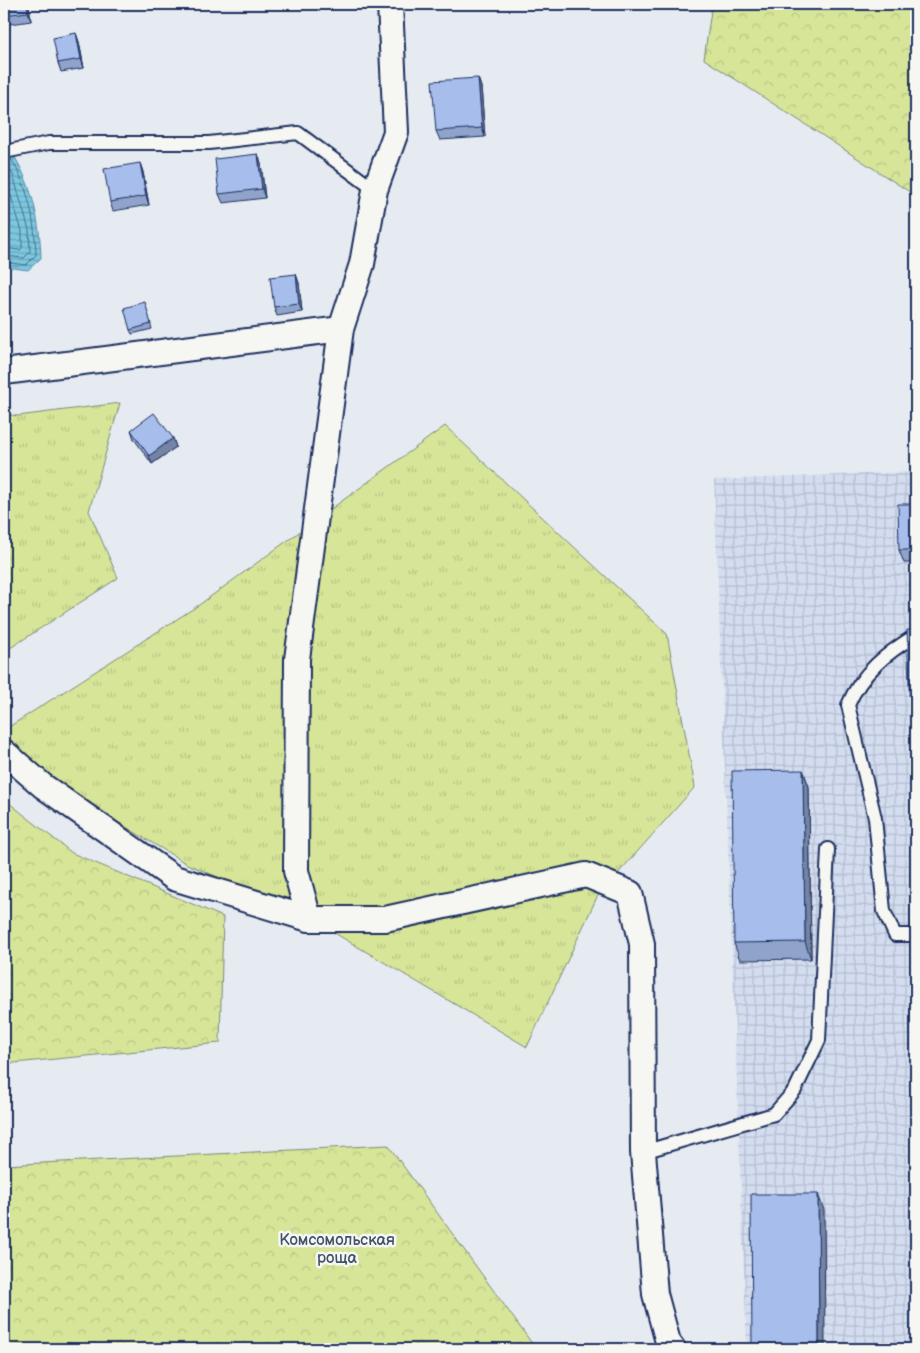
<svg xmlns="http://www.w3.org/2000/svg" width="920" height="1353" viewBox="0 0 920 1353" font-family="'Balsamiq Sans',sans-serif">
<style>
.industrial{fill:url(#industrial-grid)}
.grass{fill:url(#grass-tufts);stroke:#798a7b}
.forest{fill:url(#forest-crowns);stroke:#798a7b}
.water{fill:url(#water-rules);stroke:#568baa}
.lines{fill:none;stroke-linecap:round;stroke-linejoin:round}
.shore{stroke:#426c91;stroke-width:1}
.lane-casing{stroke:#1b2f5e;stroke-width:16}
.street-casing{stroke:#1b2f5e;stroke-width:28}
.lane{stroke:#f6f6f2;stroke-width:12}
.street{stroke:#f6f6f2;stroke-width:24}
.wall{fill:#90a3ca;stroke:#1b2f5e}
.shaded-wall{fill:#7584a4;stroke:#1b2f5e}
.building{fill:#a7bdeb;stroke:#1b2f5e}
.labels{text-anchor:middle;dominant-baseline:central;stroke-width:5;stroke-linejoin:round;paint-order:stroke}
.park-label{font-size:16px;fill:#41536a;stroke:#f6f6f2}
</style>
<defs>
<pattern id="industrial-grid" width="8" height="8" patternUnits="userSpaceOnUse" patternTransform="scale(1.25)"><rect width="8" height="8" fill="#d3ddef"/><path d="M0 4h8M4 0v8" fill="none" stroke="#b5becf"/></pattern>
<pattern id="grass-tufts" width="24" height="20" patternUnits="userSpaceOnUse" patternTransform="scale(1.25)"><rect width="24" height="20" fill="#d7e598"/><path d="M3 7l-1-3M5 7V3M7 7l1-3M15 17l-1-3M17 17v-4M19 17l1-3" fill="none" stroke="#b8c585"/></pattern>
<pattern id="forest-crowns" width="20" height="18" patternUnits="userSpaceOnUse" patternTransform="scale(1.25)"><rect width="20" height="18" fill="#d7e598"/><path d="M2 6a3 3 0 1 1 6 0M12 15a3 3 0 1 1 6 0" fill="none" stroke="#b8c585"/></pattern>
<pattern id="water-rules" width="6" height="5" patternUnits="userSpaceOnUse" patternTransform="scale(1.25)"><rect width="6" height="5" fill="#7dc8dd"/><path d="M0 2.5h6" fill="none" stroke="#66a3b6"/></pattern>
</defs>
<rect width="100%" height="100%" fill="#e6ebf1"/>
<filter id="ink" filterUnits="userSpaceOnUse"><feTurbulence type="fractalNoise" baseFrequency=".02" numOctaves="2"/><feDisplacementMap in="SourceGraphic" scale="10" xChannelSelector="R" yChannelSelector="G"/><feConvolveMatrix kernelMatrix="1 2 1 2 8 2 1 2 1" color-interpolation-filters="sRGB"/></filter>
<g filter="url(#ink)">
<path class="industrial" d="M916,472v877h-169l-33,-869z"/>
<path class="grass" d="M120,403l-31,108 29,67 -114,74v-238l14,2z
M445,426l222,208 28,153 -98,110 -70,150 -233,-138 -107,-45 -117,-71 -66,-58v-5l195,-125z"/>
<path class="forest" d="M712,4h204v192l-212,-137z
M4,799l68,54 151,64 -3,126 -216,21z
M388,1145l148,204h-532v-184z"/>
<path class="water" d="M11,151c21,32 29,70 30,107l-13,12 -22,-3 -2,-2v-109z"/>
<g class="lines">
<path class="shore" d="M4,160l7,-1c18,27 24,65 25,96l-10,10 -22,-3
M4,166l4,1 5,8 16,55 1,22 -6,6 -20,-2
M4,174l18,57v17l-2,2 -16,-2"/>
<g class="lane-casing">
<path id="lane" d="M4,152l45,-9h160l89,-10 77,57
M916,635c-29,18 -54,37 -68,70l27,113 9,93 11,24h21
M643,1152l131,-38 21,-24 24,-50 9,-191"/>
</g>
<g class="street-casing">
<path id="street" d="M4,372l337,-43
M4,752l39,34 131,92 135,41h76l201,-44 44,18 12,51 1,208 12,142 13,48 5,7
M309,919l-13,-48 1,-212 44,-330 21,-65 13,-74 21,-58 -6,-128"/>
</g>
<use href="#lane" class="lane"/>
<use href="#street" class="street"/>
</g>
<path class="wall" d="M4,4h25l2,17 -27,4z
M76,33l3,9 5,26 -23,4 -3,-9z
M478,78l3,9 4,50 -45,3 -4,-9z
M258,154l3,9 4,35 -42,5 -4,-9z
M140,163l3,9 6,33 -36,6 -3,-9z
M296,274l3,9 3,29 -25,4 -3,-9z
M146,307l6,22 -20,5 -2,-4z
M131,430l42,8 3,9 -24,17 -18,-25z
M916,504v59h-12l-5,-13z
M803,770l6,17 2,172 -71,1 -6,-17z"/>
<path class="shaded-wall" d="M27,4h2l2,17 -3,-9z
M76,33l3,9 5,26 -3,-9z
M478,78l3,9 4,50 -3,-9z
M258,154l3,9 4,35 -3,-9z
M140,163l3,9 6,33 -3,-9z
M296,274l3,9 3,29 -3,-8z
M173,438l3,9 -24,17 -3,-8z
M803,770l6,17 2,172 -6,-17z
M818,1194l6,16 1,139h-6z"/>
<path class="building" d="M4,4h23l1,8 -24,3z
M76,33l5,26 -23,4 -5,-25z
M478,78l4,50 -46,3 -4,-50z
M258,154l4,35 -43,5 -4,-35z
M140,163l6,33 -36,6 -6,-33z
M296,274l3,30 -25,3 -4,-30z
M145,302l6,22 -21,6 -6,-22z
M154,413l19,25 -24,18 -18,-26z
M898,504h18v46h-17z
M907,630h9v238z
M803,770l2,172 -71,1 -2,-172z
M751,1194h67l1,155h-67z"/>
</g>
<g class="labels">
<g class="park-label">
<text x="337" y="1240">Комсомольская<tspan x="337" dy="18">роща</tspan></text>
</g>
</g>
<rect width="920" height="1353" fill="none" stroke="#f6f6f2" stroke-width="20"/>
<rect x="10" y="10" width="900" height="1333" fill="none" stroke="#1b2f5e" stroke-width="2" filter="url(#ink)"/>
</svg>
